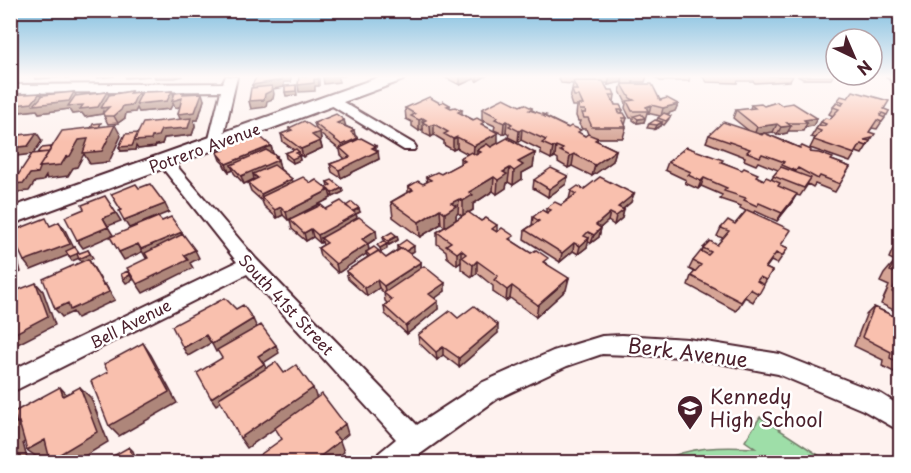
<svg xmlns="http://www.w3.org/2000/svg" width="911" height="473" viewBox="0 0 911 473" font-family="'Playpen Sans',sans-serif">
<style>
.green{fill:#9edea8;stroke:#747e6a;stroke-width:1.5}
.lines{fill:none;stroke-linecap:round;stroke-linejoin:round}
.street-casing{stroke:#4a1f2b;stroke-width:4}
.secondary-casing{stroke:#4a1f2b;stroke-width:4}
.street{fill:#fff;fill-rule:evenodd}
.secondary{fill:#fff;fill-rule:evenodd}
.wall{fill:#d6a596;stroke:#4a1f2b;stroke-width:1.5;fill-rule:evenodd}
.shaded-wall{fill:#ae867a;stroke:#4a1f2b;stroke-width:1.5}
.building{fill:#f9c0ae;stroke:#4a1f2b;stroke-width:1.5}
.labels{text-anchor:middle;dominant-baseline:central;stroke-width:5;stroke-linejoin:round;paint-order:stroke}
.street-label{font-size:16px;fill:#4a1f2b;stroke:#fff}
.near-street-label{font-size:20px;fill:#4a1f2b;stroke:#fff}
.near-poi-label{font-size:20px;fill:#4a1f2b;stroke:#fff;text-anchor:start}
</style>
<rect width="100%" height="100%" fill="#fef2ef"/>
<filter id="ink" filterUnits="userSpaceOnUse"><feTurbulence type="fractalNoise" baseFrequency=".0167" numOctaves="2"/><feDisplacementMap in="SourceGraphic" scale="12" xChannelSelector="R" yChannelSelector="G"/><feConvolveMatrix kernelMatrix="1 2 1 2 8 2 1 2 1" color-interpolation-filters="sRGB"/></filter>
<g filter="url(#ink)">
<path class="green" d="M760,417l69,45h-170c30,-16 63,-16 96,-14l-10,-7z"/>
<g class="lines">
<g class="street-casing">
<path id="street" d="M226,76l11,1 -15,66 -7,4 -7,-4 13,-52 -211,2v-8l213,-2z
M331,95l83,49 2,3 -2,3h-10l-78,-48 -1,-3z
M165,156l5,2 86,101 161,166 64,-42 72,-32 49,-15 20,-1 66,4 92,15 101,40 19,12v25l-37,-21 -85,-36 -90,-17 -86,-3 -35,12 -70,33 -88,63h-34l4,-9 17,-14 -149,-165 -237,119v-22l227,-109 -80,-101z"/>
</g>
<g class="secondary-casing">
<path id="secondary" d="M382,76h23l-2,4 -393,145v-17z
M887,76h13v8l-6,-1z"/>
</g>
<use href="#street" class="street"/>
<use href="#secondary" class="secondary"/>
</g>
<path class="wall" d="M34,76h29l-1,1 -26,2z
M154,76h29l-8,2h-20z
M442,76h44l-9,5 -3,-2 -14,6z
M558,76h89l-2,6h-12v2l27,16 18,4 -3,7 -9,3 3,5 -5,6 -2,-1 -1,2 -6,3 -8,-1 2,-4 8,-4 1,-2 2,-2 -13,-3 -3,9 -7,1 -4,-3v-2h-3l-5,-10 1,-5 -6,-12 2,-7h1l-1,-2 -14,3 -1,-2h-3l4,7 7,5 -1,7 1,3 8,5 -1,3 5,5 -2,7 1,2 -3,11h-25l-1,3 19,9 -3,11 -21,15 -20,-10 -4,2 -10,-6v-3l-3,-2 -4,2 -10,-5v-4l-20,-10 -3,2 -10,-5 1,-3 -3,-2 -3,2 -9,-4 1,-4 -13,-6v-11l50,-1v2l53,26 3,-2 -2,-5h-4l-3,-5 1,-3h-2l-2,-5 1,-10h-5l-2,-6 3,-16 -12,-1z
M654,76h36l-1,5h-29z
M702,76h91l-3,5 -35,2 -2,-2h-15l-1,2 -30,-1z
M797,76h36l-2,3h-28z
M131,91l1,2 6,-1 2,4 32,-5 2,6 10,-5 1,2 19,6 -6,20h-4l1,6 -3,9 -28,3 -2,6 -6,1 -1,2 -17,2 -2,-3 -1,4 -14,1 17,-18 43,-14 -1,-12 -5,1 -2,-5 -3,6 -31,3 -2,-4 -2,4 -9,1 -1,5 -7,5 -10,1 -4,-8 -1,-5 -1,3 -17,3 -3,-4 -10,1 -3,-5 -30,4 -2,-3 -17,2 -4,5 -6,1 32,-22h34l31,-4 2,3z
M838,100l51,11 -12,18 -5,-1 -3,4 3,6 -10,16 -6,-2 -6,10 -40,-14 5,-10 -4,-1 5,-8 5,-7 9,-3 3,-3 -4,-2z
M777,102l36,24 -8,1 -2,4h-15l-1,2 -10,2 -4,-3 -9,1 46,19 40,15 -15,25 -20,-8 -2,3 -5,-3 -8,12 -4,-1 -4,7 -15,19 -22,-10 -2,2 28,32 7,3 -11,16 -6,-3 -5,7 6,3 -19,31 -8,-5 -9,14 -48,-26 3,-9 4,-4 -6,-3 4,-8 9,-9 1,-4 14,-3 6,-7 -6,-2 4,-8 14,-4 11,-13 -6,-3 1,-2 -21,-7 2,-4 -21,-9 -3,3 -13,-6 1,-3 -21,-10 3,-8h54l42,18h7l7,-10 -20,-8 -2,3 -12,-5 1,-3 -39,-15 3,-7 40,-4 -16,-13 3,-8 14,-1 1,-4 13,1z
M440,103l10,2v3l12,2v4l22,11 14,18 37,10 -2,14 -11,6v6l-9,6 -5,-3 -1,1 -1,5 -9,6 -4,-3 -20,13v6l-5,3 13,8 16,4v6l50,33 19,26 -30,27 -26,-19 -4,3 -13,-9v-6l-16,-13 -5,4 -11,-8v-7l-4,3 -10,-8 -1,-6 -9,-7v-12l8,-5 -4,-3 -21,13 -27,-20 -2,-15 17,-10v-5l15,-3 4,-2 -1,-5 15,-3 19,-10v-6l8,-4 -11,-6 -4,2 -9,-5v-4l-10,-6 -3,2 -8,-4v-4l-4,2 -7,-5v-4l-6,-3 -1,-11zM458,213l4,3 -6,4v-5z
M314,123l31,3 9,4 1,5 3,4 18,11 3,9 -38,19 -9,-6 -2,-8 15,-5 -4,-4 -1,-5 -20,-16 1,6h-1l2,8 -19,9 -3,-2 -1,1 1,4 -7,3 -7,-5 -1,-5 9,-3 -11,-8 -2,-8 8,-3v-3l27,1z
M271,146l2,8 4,2 3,12h-1l13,11 1,3 18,1 15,5 2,-1 -1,-5 15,6 1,4 -10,5 -3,-2 1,3 -43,22 -5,-5 -6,3 -13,-12 -2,-5 -11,-10 -3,-8 6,-4 -10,5 -10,-11 -1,-3 -4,2 -4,-5 -2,-4 -3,-3 -3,-8 5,-2 -1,-3z
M568,176l-2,8 -18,13 -15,-9 1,-8z
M584,189l47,13 -8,7 1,1 -2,8 -8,7 -6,-4 -8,7h1l-2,9 -8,6 -3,-1 -1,5 -9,7 -5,-3 -13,11 -36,-23 1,-9 7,-5 1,-8 13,-5v-4l15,-3 8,-6 2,-8z
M346,206l14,6 -4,2 1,4 20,20 -9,6 1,6 17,8 11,-8v-4l17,5 -4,3 11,8v6l24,23 -10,7 3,11 -31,25 -22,-20 -1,-8 3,-3 -2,-2 -1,-8 -5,-5 -12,8 -19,-17 -2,-8 22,-14 -2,-3 -28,19 -18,-17 -2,-8 5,-3 -1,-3 -2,1 -7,-6 -7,4 -14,-12 -2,-9 36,-11z
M900,235v78l-19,-9 8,-18 -9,-4 4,-8 10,-12 3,1v-1l-8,-4 3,-7 2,-4 3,-8z
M397,236l1,4 -9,5 -5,-4 -1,-4z
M874,307l24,11 2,-3v60l-18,-9 1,-6 -29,-14 12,-31z
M458,318l40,15 -39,34 -16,-12 -6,5 -18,-17 -1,-8z"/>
<path class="shaded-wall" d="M10,76h21l-21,2z
M65,76h21l-20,2z
M96,76h19l-18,2z
M125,76h25l-24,2z
M282,76h9v6h-7v5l-11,2 1,5 -1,5 -6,2 -1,6 -15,2 -2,-8 5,-9 -2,-7z
M318,76h1v10h-4v5l-16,1 -1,-7 16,-6z
M332,76h13h-7l1,6 -15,2 -1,-7z
M460,76h14v3l-14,6z
M477,76h9l-9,5z
M610,76h13l-1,6 -14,3z
M296,85l1,10 -11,1 -1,-4z
M172,91l3,7h7l3,7 -10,3 -2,-5 -3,6 -31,3 -2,-4 -2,4 -9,1 -1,5 -7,5 -4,-7 9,-10 15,-14 3,7z
M74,92l5,8 28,-8 4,7 -2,8 -4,8 -2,-4 -1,3 -17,3 -3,-4 -10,1 -3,-5 -30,4 -2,-3 -17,2 -4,5 -6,1v-8l5,-5 25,-12 5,7z
M202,93l2,7 -6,20h-4l1,6 -3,9 -28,3 -2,6 -6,1 -1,2 -17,2 -2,-3 -1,4 -14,1 -2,-4 19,-14 14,4 9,-7 20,-9 -3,-7z
M678,104l-3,7 -14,5 2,-8z
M651,105l-2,8h-2l1,-2 -2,-4z
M423,118v11l-4,2v-11z
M645,118l-1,4 -7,1 1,-4z
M817,118l-4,8 -8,1 2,-4 -3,-3z
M344,120l2,7 -9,-4z
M507,121l-1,11 -3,2 1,-11z
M662,122l-1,4 -6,3 2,-4z
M434,124v11l-3,2 -1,-11z
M777,124l-4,8 -19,3 3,-8z
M115,125l6,11 -12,26 -19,2 -6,-10 -7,13 -4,1 -5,8 -21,3 -1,-3 -3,5 -8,1 -6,9 -11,1 -3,-4 -5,7v-17l4,-4 6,8 10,-8 9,-7 27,-10 13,-17z
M791,126l-4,7 -10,2 4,-8z
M522,129l-1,11 -3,2 1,-11z
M320,132l1,8 -7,3 -2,-8z
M37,133l5,8 -9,13 -23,3v-9z
M498,133v11l-17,8 -4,-2v5l-4,2 1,-11z
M457,137v11l-4,2v-11z
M320,141l2,7 -19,9 -2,-8z
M271,146l2,8 -42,11 2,5 -4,2 -3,-8z
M376,146v6l2,-1 1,8 -38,19 -2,-8z
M556,146l-1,11 -4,2 2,-11z
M616,150l-3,11 -21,15 3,-11z
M299,152l1,4h-1l1,4 -7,3 -1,-4 4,-6z
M535,153l-2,14 -11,6v6l-9,6 1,-14 4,-9z
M574,154l-2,12 -4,2 2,-12z
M277,156l3,12 -23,10 -4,-4 1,5 -10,5 -3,-8z
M510,168l-2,14 -1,1 -1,5 -9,6 1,-14 5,-8z
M568,176l-2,8 -18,13 1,-8z
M494,177l-1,14 -20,13v6l-10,6v-15l6,-9z
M704,178l-3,8 -3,3 3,-8z
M292,179l2,8 -32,12 -1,-5z
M342,188l1,4 -10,5 -1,-4z
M329,190l2,8 -43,22 -2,-8z
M634,194l-3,8 -15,13 2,-8z
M797,194l-5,8 -15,19 5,-8z
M459,199l-1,14 -2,2v5l-11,7v-14l6,-10z
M165,204l4,8 -40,16 -5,-8z
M281,207l2,8 -6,3 -2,-8z
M359,208l1,4 -4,2 2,8 -37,16 1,4 -2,1 -2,-8z
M440,209l1,15 -21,13 -1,-15z
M624,210l-2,8 -8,7 2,-9z
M116,213l5,8 -13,5 -5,-8z
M610,213l-2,8 -15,13 3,-9z
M59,222l6,8 11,22 -45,18 -7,-9z
M108,227l5,8 -30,13 -6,-8z
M601,228l-2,9 -8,6 3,-8z
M311,229l2,8 -7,4 -2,-8z
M376,230l1,8 -14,9 -1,-8z
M182,232l4,9 -40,17 -5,-9z
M397,236l1,4 -9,5 -1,-4z
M10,238l3,3 8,31 -11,5z
M589,238l-2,9 -9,7 2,-8z
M574,243l-1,8 -13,11 2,-9z
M138,244l4,8 -18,8 -5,-8z
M368,244l1,8h-3v2l-28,19 -2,-9z
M387,244v5l-6,3 -1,-4z
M414,246v5l-9,6 -1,-5z
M75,247l7,10 -10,4 -3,-4z
M88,250l5,8 -4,2 19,32 -3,-8 10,16 -38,18 -4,-6 -11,5 -7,-8 48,-24 -24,-26z
M195,250l4,8 -9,5 3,5 -50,25 -6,-9 47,-29z
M461,250v12l-4,3v-12z
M477,261v12l-5,4 1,-12z
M421,262v8l-35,24 -2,-8z
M130,275l3,5 -7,3 -3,-4z
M569,278l-3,12 -30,27 2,-12z
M377,280l2,8 -12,8 -2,-8z
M36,283l7,8 12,34 -45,23v-12z
M445,283v8l-15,11 -1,-8z
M512,286l-2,12 -4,3 1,-11z
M438,301v8l-31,25 -1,-8z
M253,319l4,9 -41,24 -4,-8z
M498,325v8l-39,34v-9z
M206,335l5,8 -23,13 -5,-8z
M143,343l8,12 26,48 -58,33 -10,-10z
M276,345l3,8 -17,11 -4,-8z
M443,347v8l-6,5 -1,-8z
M264,364l4,8 -52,33 -5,-7z
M60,387l11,12 -8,-3z
M80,387l11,11 17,44 -33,20h-21l-4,-2z
M313,388l4,11 -70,49 -7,-10z
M10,417l7,6 2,-1 7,19 -3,2 5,19h-18z
M345,424l3,10 -11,9 -4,-10z
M45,440l12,10 -16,10 -14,-10z
M340,441l4,11 -14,10h-17z
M129,447l4,4 4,11h-9z"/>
<path class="building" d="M257,76h25v4l-30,5z
M299,76h19v3h-4v4l-16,2z
M573,81h30l5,9h5l2,5h-5l5,10h5l3,5h-5l1,3h5l3,5h-5l4,9h-34l-4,-9h-4l-2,-5h4l-1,-3h-5l-2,-5h5l-4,-9h-5l-2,-6h5z
M622,84h30l8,16 7,-2 11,6 -15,4 -12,-3 -5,2 2,4h-16l-5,-10 7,-1 -4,-2z
M296,85v6l-11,1v-6z
M272,86l-1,5 -6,3 -1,6 -15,1 2,-13z
M131,91l-1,2 8,-1 -6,13 -9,1 -2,4 -7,6h-10l-1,-3 6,-6 -8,1 8,-13z
M172,91l-5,10 -31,3 6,-12z
M853,91l36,10 -5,8 5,2 -2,4 -5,-2 -2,3 5,2 -3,4 -5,-2 -8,12 6,2 -3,4 -8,2 6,1 -3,5 -6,-2 -6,10 -41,-14 7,-9 -5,-2 3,-4 5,1 2,-2 -5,-2 4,-4 5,1 5,-6 4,-4 -6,-2 4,-4 5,2 2,-3 -6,-2 3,-4 7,2z
M74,92l-5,9 -35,4 9,-10z
M107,92l-9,15 -18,2 3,-4 -15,1 7,-10z
M184,92l-1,2 19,-1 -7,19 -17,2 4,-16 -10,3 3,-8z
M40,93l-8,10 -17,2 -5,5 1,-15z
M429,97l11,6 3,-2 7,4 -3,1 4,2 4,-1 7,3 -4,2 15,8 4,-2 7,4 -3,2 17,9 -24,13 -17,-9 -4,2 -9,-5 4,-2 -14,-8 -4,2 -8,-4 4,-2 -3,-2 -4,2 -8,-4 4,-2 -10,-6z
M504,98l16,8 4,-2 8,4 -3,2 17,5 -3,1 25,12 3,-2 10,4 -3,2 7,4 3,-2 10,4 -3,2 21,10 -21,15 -21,-11 -4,2 -10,-5 3,-2 -7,-3 -3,2 -11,-5 4,-3 -24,-11 -3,2 -10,-5 3,-2 -5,-3 -3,2 -9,-4 3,-2 -16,-8z
M777,102l4,3 12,-2 24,15 -13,2 3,3h-20l4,3 -10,1 -4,-3 -20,3 -21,-17 19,-2 -4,-3 10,-1 3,2z
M664,113l7,3 -5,5 -8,-3z
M336,114l8,6 -7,3 17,7 -3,2 7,6 -16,7 -28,-22z
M641,114l4,4 -7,1 -4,-3z
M191,118l-3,10 -27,2 -3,6 -6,1 -1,3 -17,1 9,-18z
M655,120l7,2 -5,3 -8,-1z
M304,121l16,11 -8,3 8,6 -19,8 -20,-15 11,-4 -3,-2z
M723,122l39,13 2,-2 36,15 2,-2 9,4 -1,2 9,1 14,5 -2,2 19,7 -10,17 -20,-8 -2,3 -20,-11 -2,3 -14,-6 2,-3 -22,-8 -2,3 -13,-5 3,-3 -41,-14z
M101,123l-2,4 -8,1 2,-4z
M115,125l-13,26 -19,2 5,-14 -9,1 -9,16 -4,1 -5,8 -22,2 23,-36z
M37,133l-9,13 -18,2v-12z
M138,133l-6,13 -13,1 6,-13z
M256,133l15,13 -45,18 -4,-5h1l-6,-7 7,-2 -3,-3z
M361,138l15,8 -4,2 6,3 -39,19 -9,-6 20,-7 -10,-9z
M507,138l28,15 -17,9 5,3 -9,6 -4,-3 -7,4 4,2 -9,6 -4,-3 -25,15 4,3 -10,6 -4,-2 -8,4 5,3 -11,7 -5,-4 -21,13 -28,-20 22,-12 -5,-3 10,-6 5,3 8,-4 -5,-3 11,-5 4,2 24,-13 -5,-3 11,-6 5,3 5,-3 -4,-2 10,-6 4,3z
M52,147l-3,5 -11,1 4,-5z
M686,147l37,13 -2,2 21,8 2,-2 14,6 -2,2 8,4 2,-3 14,6 -2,3 19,8 -15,19 -23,-10 -2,3 -13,-6 2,-2 -22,-7 3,-3 -23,-10 -3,3 -13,-6 3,-3 -23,-10z
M296,149l3,3 -3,1 3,3 -7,3 -7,-6z
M266,150l11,6 -2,1 3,3 -37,16 -10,-11z
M49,152l-10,15 1,1 -2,5 -8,1 -6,9 -12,1 20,-30z
M274,165l18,14 -31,15 -13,-11 10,-5 -5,-4z
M781,167l30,11 -7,10 -31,-12z
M551,168l17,8 -19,13 -15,-9z
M303,177l8,6 5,-3 13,10 -43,22 -5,-5 -6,3 -14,-13z
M600,177l34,17 -16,13 6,3 -8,6 -6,-3 -14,12 5,3 -7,7 -6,-3 -4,4 5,2 -9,8 -6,-3 -12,10 -37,-23 14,-9 -6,-4 9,-7 5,3 4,-3 -5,-2 9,-6 6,3 15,-11 -5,-3 7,-5 6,3z
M332,180l10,8 -10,5 -6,-5 5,-3 -4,-3z
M136,184l3,4 11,-4 15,20 -41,16 -5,-9 2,-1 -10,-16z
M105,196l11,17 -13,5 5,9 -31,13 -12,-23 19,-8 -2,-4z
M341,201l15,13 -38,21 -7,-6 -7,4 -14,-13 31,-15 5,4z
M352,202l7,6 -6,3 -7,-5z
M747,210l44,20 -10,15 7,3 -6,8 -6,-3 -11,15 7,3 -6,9 -6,-3 -3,4 7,4 -5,9 -9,-5 -9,13 -50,-26 10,-11 -8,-4 8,-10 7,4 3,-3 -8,-4 7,-7 7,4 12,-14 -8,-3 7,-8 7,4z
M468,212l13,9 5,-3 11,7 -5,4 5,3 5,-4 12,8 -5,3 22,14 5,-3 12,8 -5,4 26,16 -31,27 -26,-19 -5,4 -13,-10 4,-4 -21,-15 -4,4 -11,-8 4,-3 -5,-4 -4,3 -11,-8 5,-3 -14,-10z
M158,217l4,4 9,-4 11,15 -41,17 -3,-5 -19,8 -9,-15z
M359,217l17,13 -14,9 6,5 -32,20 -18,-16 9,-5 -6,-5z
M46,218l4,8 9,-4 11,22 -46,17 -14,-29z
M392,232l5,4 -9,5 -5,-4z
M183,234l12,16 -11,5 4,5 -51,24 -10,-16 21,-10 -3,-5z
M406,240l8,6 -8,5 -4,-3 -2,1 -3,-3z
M383,241l4,3 -7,4 -3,-3z
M899,242l1,1v9l-4,-2z
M75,247l4,6 -10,4 -3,-6z
M374,247l5,4 -9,5 -4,-4z
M402,248l19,14 -37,24 -7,-6 -12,8 -19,-17 32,-20 8,7z
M10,250l4,14 -4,2z
M88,250l2,4 -11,5 -2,-5z
M88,259l15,26 2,-1 4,8 -39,18 -2,-7 -13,6 -12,-30z
M894,262l6,3v31l-8,-4 7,-18 -9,-3z
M424,266l21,17 -16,11 9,7 -32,25 -22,-20 8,-6 -8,-7z
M128,271l2,4 -7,4 -2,-5z
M36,283l12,33 -38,20v-43z
M225,298l11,11 7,-4 10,14 -41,25 -6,-9 -23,13 -11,-22z
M474,306l24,19 -39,33 -16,-11 -7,5 -18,-17 32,-24 8,7z
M874,307l26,12v-2v46l-10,-5 1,-6 -29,-15z
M261,325l15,20 -18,11 6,8 -53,34 -14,-25 25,-15 -5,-8z
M143,343l26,49 -60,34 -18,-45 17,-9 -4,-8z
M276,362l8,11 12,-8 17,23 -73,50 -21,-40z
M60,387l3,9 17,-9 17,45 -47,28 -5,-20 -18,10 -8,-28 -2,1 -3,-11z
M322,394l23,30 -12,9 7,8 -27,21h-53l-3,-5 25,-18 -7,-11z
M10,438l5,18 -5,2z
M129,447l5,12 -6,3h-9l-4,-7z
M181,455l3,7h-16z
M114,456l2,6h-13z"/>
</g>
<linearGradient id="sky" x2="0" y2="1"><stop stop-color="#7bbcdf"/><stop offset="0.54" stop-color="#fff9f8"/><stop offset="1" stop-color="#fff9f8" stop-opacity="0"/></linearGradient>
<rect width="911" height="142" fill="url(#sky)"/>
<defs>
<g id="school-pin" transform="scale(1.35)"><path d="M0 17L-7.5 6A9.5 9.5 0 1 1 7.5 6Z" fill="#4a1f2b" stroke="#fff"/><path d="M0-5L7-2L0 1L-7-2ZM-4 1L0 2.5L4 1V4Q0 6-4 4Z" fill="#fff"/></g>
</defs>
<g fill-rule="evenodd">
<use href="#school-pin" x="690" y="408"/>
</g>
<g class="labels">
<g class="street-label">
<text transform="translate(204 147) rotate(-20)">Potrero Avenue</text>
<text transform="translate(287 304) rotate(47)">South 41st Street</text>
<text transform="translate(130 323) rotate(-27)">Bell Avenue</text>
</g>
<g class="near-street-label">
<text transform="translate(688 352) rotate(7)">Berk Avenue</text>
</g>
<g class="near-poi-label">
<text x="710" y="396">Kennedy<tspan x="710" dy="23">High School</tspan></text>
</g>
</g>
<rect width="911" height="473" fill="none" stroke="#fff" stroke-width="36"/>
<rect x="18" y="18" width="875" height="437" fill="none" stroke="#4a1f2b" stroke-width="2" filter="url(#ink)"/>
<g transform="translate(854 57) rotate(136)"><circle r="28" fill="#ffffff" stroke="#b7a5aa" stroke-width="1.5"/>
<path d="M0-4.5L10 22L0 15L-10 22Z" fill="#4a1f2b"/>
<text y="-9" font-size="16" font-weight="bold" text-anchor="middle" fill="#4a1f2b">N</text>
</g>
</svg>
